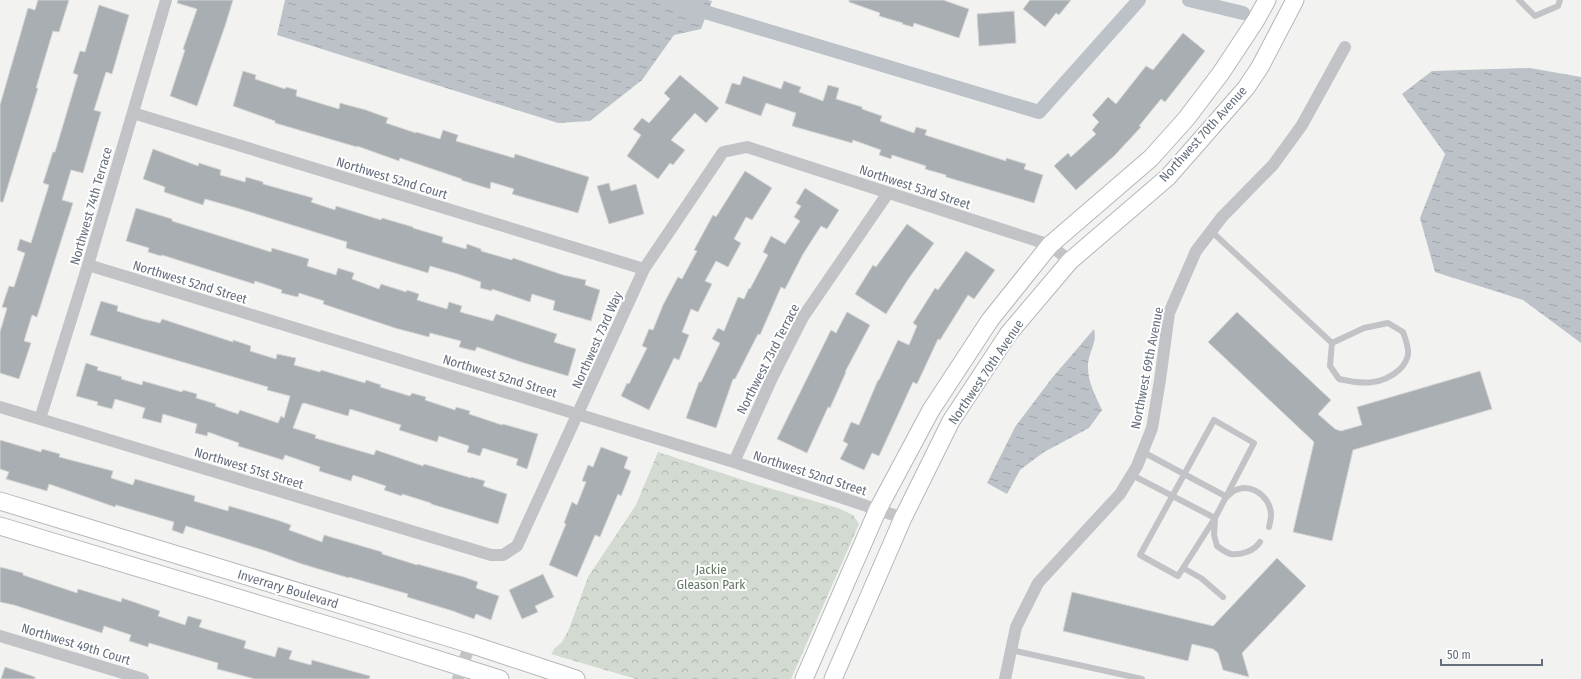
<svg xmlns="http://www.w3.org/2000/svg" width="1581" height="679" viewBox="0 0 1581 679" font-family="'Fira Sans Condensed',sans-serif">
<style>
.park{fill:url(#park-crowns)}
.water{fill:url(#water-ripples)}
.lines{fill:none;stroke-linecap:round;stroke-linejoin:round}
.canal{stroke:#bcc2c8;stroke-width:14}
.building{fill:#a9aeb3;stroke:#d4d4d3}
.secondary-casing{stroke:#b3b6bb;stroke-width:19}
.lane{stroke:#c1c3c6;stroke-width:6}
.street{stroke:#c1c3c6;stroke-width:12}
.secondary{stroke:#fff;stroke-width:17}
.labels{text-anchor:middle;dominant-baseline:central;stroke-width:4;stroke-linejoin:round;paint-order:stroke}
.street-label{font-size:13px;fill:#656e7d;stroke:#fff}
.park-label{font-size:13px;fill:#647564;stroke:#fff}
</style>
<defs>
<pattern id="park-crowns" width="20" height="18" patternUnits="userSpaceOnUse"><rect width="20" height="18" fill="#d3dad1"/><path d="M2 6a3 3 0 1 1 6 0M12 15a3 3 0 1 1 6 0" fill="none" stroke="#afb5af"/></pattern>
<pattern id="water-ripples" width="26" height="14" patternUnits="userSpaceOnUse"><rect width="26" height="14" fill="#bcc2c8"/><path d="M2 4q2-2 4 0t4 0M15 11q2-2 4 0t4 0" fill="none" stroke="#9ca2a8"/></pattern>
</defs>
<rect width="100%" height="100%" fill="#f2f3f0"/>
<path class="park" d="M658,452l97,32 83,24 15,7 6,9 -68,155h-155l-85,-25 4,-6 7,-6 7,-13 19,-52 48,-72z"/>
<path class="water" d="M285,0h423l4,1 -11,28 -27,6 -32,45 -52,41 -32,2 -281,-88z
M1530,68l51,9v266l-58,-43 -88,-28 -15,-54 25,-64 -43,-60 30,-23z
M1094,329c4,14 -7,25 -6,39 0,14 8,29 14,42l-13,18 -45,24 -24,18 -13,24 -20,-11 28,-56 37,-49z"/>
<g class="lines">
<path class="canal" d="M665,0l374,112 100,-112
M1189,0l54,13"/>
</g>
<path class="building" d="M38,0h31l-10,32 -6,-1 -17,57h2l-35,114h-3v-97l28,-97 7,2z
M178,0h55l-8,26 -28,80 -27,-10 15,-46 -2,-1 14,-40 -20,-6z
M849,0h94l26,9 -10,29 -45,-15 -1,4 -11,-3 1,-1 -24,-7 1,-3 -31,-11z
M1030,0h41l-12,15 -3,-2 -11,14 -22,-18z
M99,5l30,10 -17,59 -6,-2 -12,38 7,2 -18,61 -12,-3 -9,30 11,3 -36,114 -5,-2 -8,26 7,2 -12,36 -19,-6v-41l7,-24 -5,-1 7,-21 5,1 11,-34 -8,-3 3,-11 11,4 18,-58 -6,-2 10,-31h2l23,-77 -5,-2 7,-22 5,1z
M1014,11l2,32 -37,3 -2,-32z
M1183,33l22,18 -40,51 -4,-3 -22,27 2,1 -26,28 -39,35 -22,-24 14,-13 3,4 25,-23 -4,-4 7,-8 -7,-7 16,-18 8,7 30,-38 7,4z
M243,71l13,4 -1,4 30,10 1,-2 11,3 -1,6 43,13 1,-6 26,7 22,8 -2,5 30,10v-1l24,7 3,-9 15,5 -2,6 58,17 1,-4 74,23 -11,36 -66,-19 2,-5 -23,-7 -1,7 -29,-9 1,-1 -62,-21 -1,3 -42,-15v1l-82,-24v-2l-42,-15z
M680,75l39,33 -13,15 -11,-10 -24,27 14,10 -12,15 -3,-2 -12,16 -31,-23 14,-21 -8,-6 9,-11 7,5 21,-24 -6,-6z
M743,76l38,13 3,-8 17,6 -2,5 24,9 5,-16 11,3 -3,11 26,8v2l20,7 -2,5 34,12 2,-6 11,3 -2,5 81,26v-3l20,6 -2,5 19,6 -9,28 -88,-26v-2l-21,-6 1,-3 -34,-11 -1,4 -12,-4 2,-5 -28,-10 -1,3 -60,-17 4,-13 -30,-10 -5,13 -36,-13 7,-20 8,2z
M153,149l45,17 1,-3 22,7 -1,5 25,7 1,-5 17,5v2l50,14 -2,4 24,8 1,-4 45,14 1,-2 31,9v1l30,9 -1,5 24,7 1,-5 14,5v2l31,9 1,-2 50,17 23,5 -1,5 15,5 -9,31 -38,-11 2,-9 -23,-7 -2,8 -38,-13v2l-12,-3 1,-6 -23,-8 -28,-8 -2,7 -82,-25 1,-6 -110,-34 -32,-9 -2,6 -39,-13 1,-5 -22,-8z
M745,171l27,17 -20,32 -6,-3 -12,22 7,4 -13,24 -12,-6 -11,20 7,3 -14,28 -7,-3 -9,23 7,3 -10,25 -5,-2 -25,52 -28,-14 6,-13 2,1 18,-36 -5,-2 7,-17 4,1 10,-25 15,-28 4,2 15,-28 -3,-1 19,-35 3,2z
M609,183l2,8 25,-7 8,30 -35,10 -12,-38z
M805,188l34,22 -12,19 -6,-3 -18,28 -18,35 -4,-2 -21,48 -2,-1 -23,45h-2l-17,49 -30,-10 13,-36h2l19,-39 -8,-4 6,-11 6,3 14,-34 6,2 5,-11 1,1 18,-34 -5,-3 8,-16 14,8 15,-23 -6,-4 7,-11 -5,-3z
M136,208l36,11v2l99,31 1,-4 37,11 -2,7 29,9 2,-7 16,5 -2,6 27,10 2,-5 25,8 1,-2 12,4 -2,6 30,9 2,-7 13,4 -2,6 33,9 3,-7 61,20 -3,8 22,7 -8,27 -47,-14 -44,-15 -2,4 -16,-4 2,-6 -31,-8 -1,4 -34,-9 -72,-24 1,-3 -25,-8 -1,4 -17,-4 1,-3 -27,-9 -1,3 -92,-29 -1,1 -13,-4 1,-4 -23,-7z
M907,224l27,19 -27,38 -21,33 -31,-20 18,-29 3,2z
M966,251l29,19 -21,29 -6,-4 -28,45 -2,-1 -21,45 -4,-2 -34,74 -7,-3 -8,17 -24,-11 8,-15 -5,-3 8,-19 8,3 19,-45h1l19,-40 11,5 8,-19 -4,-3 22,-35 3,2z
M101,301l17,5 -1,5 26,8 17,4 2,-4 71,23v-2l18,6 -1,5 26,8 1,-5 19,4 -2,7 26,7 1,-2 44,13 1,-3 15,5 -1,2 30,9 2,-3 14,4 -1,3 30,10 1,-3 14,4 -1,3 33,11 1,-1 35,10 -11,35 -11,-4 2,-6 -35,-11 -3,8 -13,-4 2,-6 -30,-10 -2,6 -38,-12 2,-5 -51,-16 -2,7 -44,-13 -2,1 -9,24 23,7 -1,3 59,17 2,-5 47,16 1,-2 47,14v-1l14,4 -2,5 24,8 -9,30 -67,-20v-1l-29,-9v2l-18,-6 2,-4 -33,-11 -2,6 -32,-10 1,-4 -35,-12 -2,5 -45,-14 1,-3 -31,-11 -1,4 -12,-3 2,-9 -34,-10 -2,9 -19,-5 3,-10 -30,-9 -3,10 -15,-4 1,-3 -22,-6 10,-33 12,4 -1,3 25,7 -1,2 21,6 1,-4 39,11 1,-2 14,4 -1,4 20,6 -1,2 23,8 2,-4 38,13 3,-7 3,2 6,-22 -23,-6 1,-3 -178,-52z
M847,312l23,13 -25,47h1l-16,36 -2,-1 -21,46 -30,-14 54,-109 5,3z
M1237,312l94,88 -13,14 17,15 6,2 21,-6 -5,-18 123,-36 12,38 -139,41 -21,91 -39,-9 21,-90 -106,-100z
M0,440l41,12 1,-3 18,5 -1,3 54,14 -2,7 22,7 2,-6 60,17 -1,5 34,10 1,-5 48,14 14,5 -2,5 33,12 2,-7 58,17v2l35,11v-1l47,13 14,5 -2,6 23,8 -8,24 -15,-6 -2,5 -21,-8 -46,-14 1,-3 -59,-17v1l-47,-14 -36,-13 -80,-25 -3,8 -11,-4 2,-8 -58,-17 -1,2 -66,-23 -2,7 -41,-12 3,-7 -9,-3z
M601,447l27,10 -4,11 7,3 -10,25 -3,-2 -18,43 -5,-2 -18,42 -28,-12 17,-41 -2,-1 8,-21 5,3 9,-23 -4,-1 6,-16 5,2z
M1277,558l29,28 -64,67 7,24 -26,-7 -5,-17 -5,-4 -21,-5 -4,17 -125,-30 9,-39 141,34z
M0,567l23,6v2l54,18 1,-4 43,13 1,-4 38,13 -2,5 27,9 3,-9 14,4 -3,7 47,14 -2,7 31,9 3,-10 14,4 -3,8 22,6 1,-5 58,16 -1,3h-114l-38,-10 1,-6 -69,-20 -1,4 -19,-6 2,-6 -27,-9 -2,7 -88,-28 -14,-3z
M543,574l11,23 -19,9 3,6 -16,7 -13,-29z
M5,667l30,10v2h-34z"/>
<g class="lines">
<g class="secondary-casing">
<path id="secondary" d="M0,501l470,143 106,35
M0,526l357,108 143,45
M804,679l74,-170 53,-99 59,-90 60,-75 101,-87 35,-39 35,-46 35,-53 11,-20
M833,679l70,-161 48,-97 58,-88 61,-72 98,-84 78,-89 14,-21 35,-67"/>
</g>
<path class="lane" d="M1519,0l16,16 23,-10 2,-6
M1211,231l121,112 32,-15 24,-5 15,9c2,6 5,13 5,19 1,6 -4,15 -9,19 -18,16 -38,14 -60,9l-9,-13 2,-23
M1214,420l40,23 -39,75 -37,58 -38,-21z
M1143,452l84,45
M1132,475l83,43
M1229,495c15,-16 41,-2 42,19 0,4 -1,9 -2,13
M1215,520l-1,15 3,11c4,3 10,7 14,8 11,1 23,-3 29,-12
M1183,568l18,10 22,19
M1011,650l131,29"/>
<path class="street" d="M133,113l511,156
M88,265l646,197 169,56
M0,407l491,148h12l14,-9 127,-277 79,-117 24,-5 303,98 20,16
M40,419l48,-154 78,-265
M734,462l38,-84 31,-61 85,-124
M0,636l143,43
M458,679l12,-35
M1005,679l11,-52 22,-44 82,-89 17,-28 15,-38 8,-48 9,-67 27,-62 26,-34 51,-52 29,-40 43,-78"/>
<use href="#secondary" class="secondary"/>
</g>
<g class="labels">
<g class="street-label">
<text transform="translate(1203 134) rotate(-48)">Northwest 70th Avenue</text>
<text transform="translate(392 178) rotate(17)">Northwest 52nd Court</text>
<text transform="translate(915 187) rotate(18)">Northwest 53rd Street</text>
<text transform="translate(91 206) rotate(-74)">Northwest 74th Terrace</text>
<text transform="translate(190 282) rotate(17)">Northwest 52nd Street</text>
<text transform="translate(597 340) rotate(-66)">Northwest 73rd Way</text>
<text transform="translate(768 359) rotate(-63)">Northwest 73rd Terrace</text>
<text transform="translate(1147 368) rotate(-79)">Northwest 69th Avenue</text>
<text transform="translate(986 372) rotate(-56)">Northwest 70th Avenue</text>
<text transform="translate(500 376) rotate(17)">Northwest 52nd Street</text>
<text transform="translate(249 468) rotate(17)">Northwest 51st Street</text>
<text transform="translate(810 473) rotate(18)">Northwest 52nd Street</text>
<text transform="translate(288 589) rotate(17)">Inverrary Boulevard</text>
<text transform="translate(76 644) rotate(17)">Northwest 49th Court</text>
</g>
<g class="park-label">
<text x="711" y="569">Jackie<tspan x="711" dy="15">Gleason Park</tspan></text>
</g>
</g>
<path d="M1441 659v6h101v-6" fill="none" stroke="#656e7d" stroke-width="2"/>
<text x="1447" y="659" font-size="12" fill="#656e7d" stroke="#ffffff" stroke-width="3" paint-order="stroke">50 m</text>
</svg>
